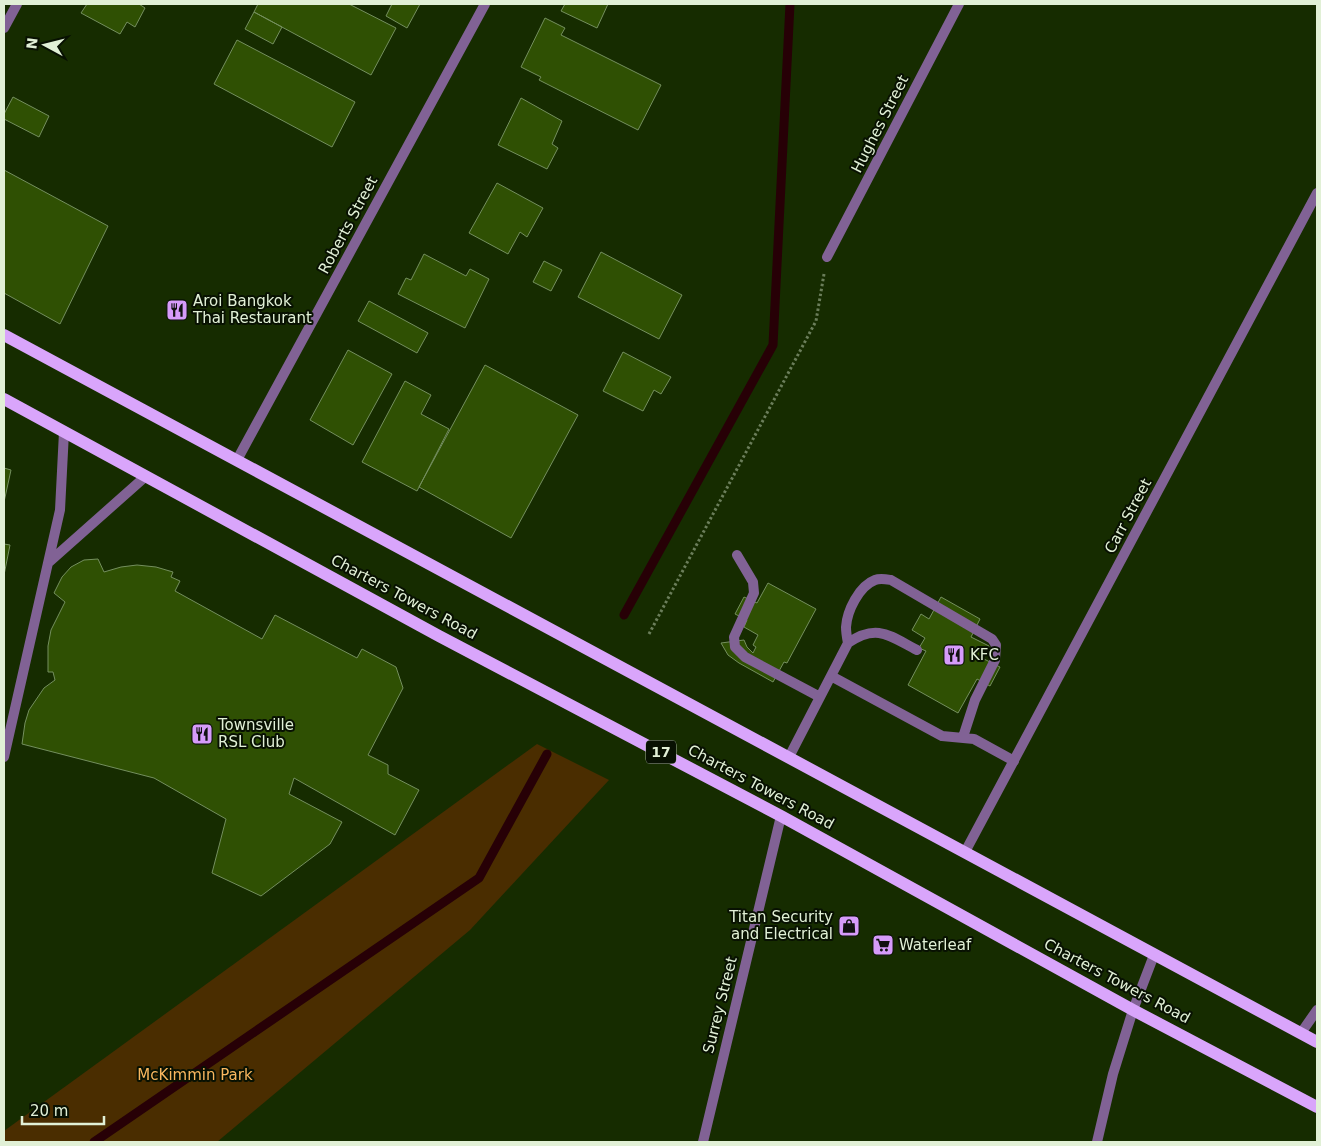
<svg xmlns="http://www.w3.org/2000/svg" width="1321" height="1146" viewBox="0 0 1321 1146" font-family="'DejaVu Sans',sans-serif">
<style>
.green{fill:#4a2d00}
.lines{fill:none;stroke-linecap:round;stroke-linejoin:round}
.stream{stroke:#270006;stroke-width:9}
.building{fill:#2f5003;stroke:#748f5e}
.path{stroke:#6b7e5a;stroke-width:3;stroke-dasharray:2.5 2.5;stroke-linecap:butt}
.lane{stroke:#816295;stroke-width:10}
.street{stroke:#816295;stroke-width:10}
.primary{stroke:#d9a5fb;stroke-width:12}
.labels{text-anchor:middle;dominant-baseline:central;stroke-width:4;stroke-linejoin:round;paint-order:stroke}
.shield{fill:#081102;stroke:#a0ad96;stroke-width:1}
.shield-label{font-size:14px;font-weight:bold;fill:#e1f0d6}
.street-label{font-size:15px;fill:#e1f0d6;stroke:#081102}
.poi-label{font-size:15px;fill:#e1f0d6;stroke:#081102;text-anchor:start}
.park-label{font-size:15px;fill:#f9b75f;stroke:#081102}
</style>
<rect width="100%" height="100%" fill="#162c00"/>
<path class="green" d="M537,744l72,36 -139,150 -253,212h-213v-11z"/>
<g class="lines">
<path class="stream" d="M624,615l149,-270 17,-341
M94,1142l385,-264 68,-124"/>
</g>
<path class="building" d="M87,4h52l6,4 -10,19 -8,-5 -7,12 -39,-21z
M258,4h91l47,24 -25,47 -117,-63z
M392,4h28l-13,24 -21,-12z
M565,4h43l-11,24 -36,-17z
M254,12l28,15 -9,17 -28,-15z
M545,18l20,10 -4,7 100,50 -23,45 -99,-50 2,-3 -20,-10z
M237,40l118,62 -23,45 -118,-63z
M13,97l36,19 -10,21 -35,-18v-5z
M521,98l41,23 -10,23 6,4 -11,21 -49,-24z
M4,170l104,56 -48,98 -56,-31z
M497,183l46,25 -16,29 -7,-5 -12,22 -39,-21z
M601,252l81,43 -23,44 -81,-42z
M424,254l42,22 4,-7 19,10 -24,49 -67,-34 8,-16 5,2z
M544,261l18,9 -11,21 -18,-9z
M369,301l59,32 -11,20 -59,-32z
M348,350l44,24 -39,71 -43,-25z
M623,352l48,25 -10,17 -7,-4 -11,21 -40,-20z
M485,365l93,50 -67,123 -92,-51z
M405,381l26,14 -10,19 28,15 -32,62 -55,-29z
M4,468l7,2 -7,32z
M4,544l6,1 -6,30z
M98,559l6,13 17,-5 16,-2 19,2 17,5 -2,5 9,4 -5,10 87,48 13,-24 82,43 5,-9 34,18 7,21 -35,67 20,10v9l31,16 -24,45 -101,-57 -5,16 53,28 -12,22 -69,52 -49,-23 14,-54 -72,-41 -132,-34 3,-21 4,-13 15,-22 11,-8 -2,-8h-5v-26l3,-16 14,-28 -11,-9 8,-16 9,-10 13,-7z
M768,583l48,26 -29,54 -3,-1 -11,20 -34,-19 -11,-8 -7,-12 23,-3 3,7 6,6 3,-6 -3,-2 5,-10 -14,-8 3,-7 -12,-6 9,-17 13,6z
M941,597l39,22 -9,18 18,9 -7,12 18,9 -10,19 -13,-7 -19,34 -50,-28 18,-34 -7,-3 6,-10 -13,-8 9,-16 8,5z"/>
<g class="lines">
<path class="path" d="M649,634l167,-313 8,-47"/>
<path class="lane" d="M737,555l16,27 1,11 -20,44 1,10 10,10 75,40
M48,563l98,-87
M848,643c-1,-5 -2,-11 -2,-16 1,-16 13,-41 29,-47 5,-2 10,-1 16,0l101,59 4,6 -1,15 -20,40 -12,37
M831,676l111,60 32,3 40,22
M4,757l56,-247 4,-78
M789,757l59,-114c29,-20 42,-7 69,7"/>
<path class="street" d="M4,28l13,-24
M827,257l132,-253
M237,460l248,-456
M965,852l352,-659
M1301,1033l16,-23
M703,1142l78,-326
M1097,1142l16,-68 20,-64 21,-55"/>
<path class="primary" d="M4,335l1313,707
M4,399l435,237 342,180 352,194 184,97"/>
</g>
<defs>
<g id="restaurant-square" transform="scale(1.125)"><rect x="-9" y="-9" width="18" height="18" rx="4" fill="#d69bfa" stroke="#081102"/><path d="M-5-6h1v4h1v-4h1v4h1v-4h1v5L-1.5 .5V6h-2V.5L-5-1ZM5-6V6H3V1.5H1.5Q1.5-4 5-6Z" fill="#111"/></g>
<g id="shop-square" transform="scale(1.125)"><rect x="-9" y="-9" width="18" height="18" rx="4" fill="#d69bfa" stroke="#081102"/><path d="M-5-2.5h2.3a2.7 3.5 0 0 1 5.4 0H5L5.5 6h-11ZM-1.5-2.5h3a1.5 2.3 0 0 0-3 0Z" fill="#111"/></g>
<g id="supermarket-square" transform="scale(1.125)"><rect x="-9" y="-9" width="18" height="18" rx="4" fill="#d69bfa" stroke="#081102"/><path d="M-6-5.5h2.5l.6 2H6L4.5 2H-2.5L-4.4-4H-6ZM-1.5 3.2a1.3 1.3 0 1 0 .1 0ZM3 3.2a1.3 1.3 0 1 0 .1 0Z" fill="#111"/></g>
</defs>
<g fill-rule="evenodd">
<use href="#restaurant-square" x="177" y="310"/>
<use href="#restaurant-square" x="954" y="655"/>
<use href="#restaurant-square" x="202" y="734"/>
<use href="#shop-square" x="849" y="926"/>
<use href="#supermarket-square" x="883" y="945"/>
</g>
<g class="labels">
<rect class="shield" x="646" y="740.5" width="30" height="23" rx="4"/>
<g class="shield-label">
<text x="661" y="752">17</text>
</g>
<g class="street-label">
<text transform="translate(880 124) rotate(-63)">Hughes Street</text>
<text transform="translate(348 225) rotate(-62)">Roberts Street</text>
<text transform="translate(1128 516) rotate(-62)">Carr Street</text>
<text transform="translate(404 597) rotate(28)">Charters Towers Road</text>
<text transform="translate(761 787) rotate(28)">Charters Towers Road</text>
<text transform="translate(1117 981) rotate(28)">Charters Towers Road</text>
<text transform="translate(720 1005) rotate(-76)">Surrey Street</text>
</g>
<g class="poi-label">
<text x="193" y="301">Aroi Bangkok<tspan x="193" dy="17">Thai Restaurant</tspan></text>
<text x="970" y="655">KFC</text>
<text x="218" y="725">Townsville<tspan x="218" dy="17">RSL Club</tspan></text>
<text x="833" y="917" text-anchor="end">Titan Security<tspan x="833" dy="17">and Electrical</tspan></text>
<text x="899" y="945">Waterleaf</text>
</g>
<g class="park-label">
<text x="195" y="1075">McKimmin Park</text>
</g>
</g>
<rect width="1321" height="1146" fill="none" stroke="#e1f0d6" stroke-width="10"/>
<g transform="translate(45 45) rotate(277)" stroke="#081102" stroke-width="4" paint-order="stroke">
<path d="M0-4L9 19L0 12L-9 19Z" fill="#e1f0d6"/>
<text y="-8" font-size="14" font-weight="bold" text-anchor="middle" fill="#e1f0d6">N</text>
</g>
<path d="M22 1116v8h82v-8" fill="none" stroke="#e1f0d6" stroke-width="2.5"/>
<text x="30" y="1116" font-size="15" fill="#e1f0d6" stroke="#081102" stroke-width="4" paint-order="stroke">20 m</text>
</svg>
